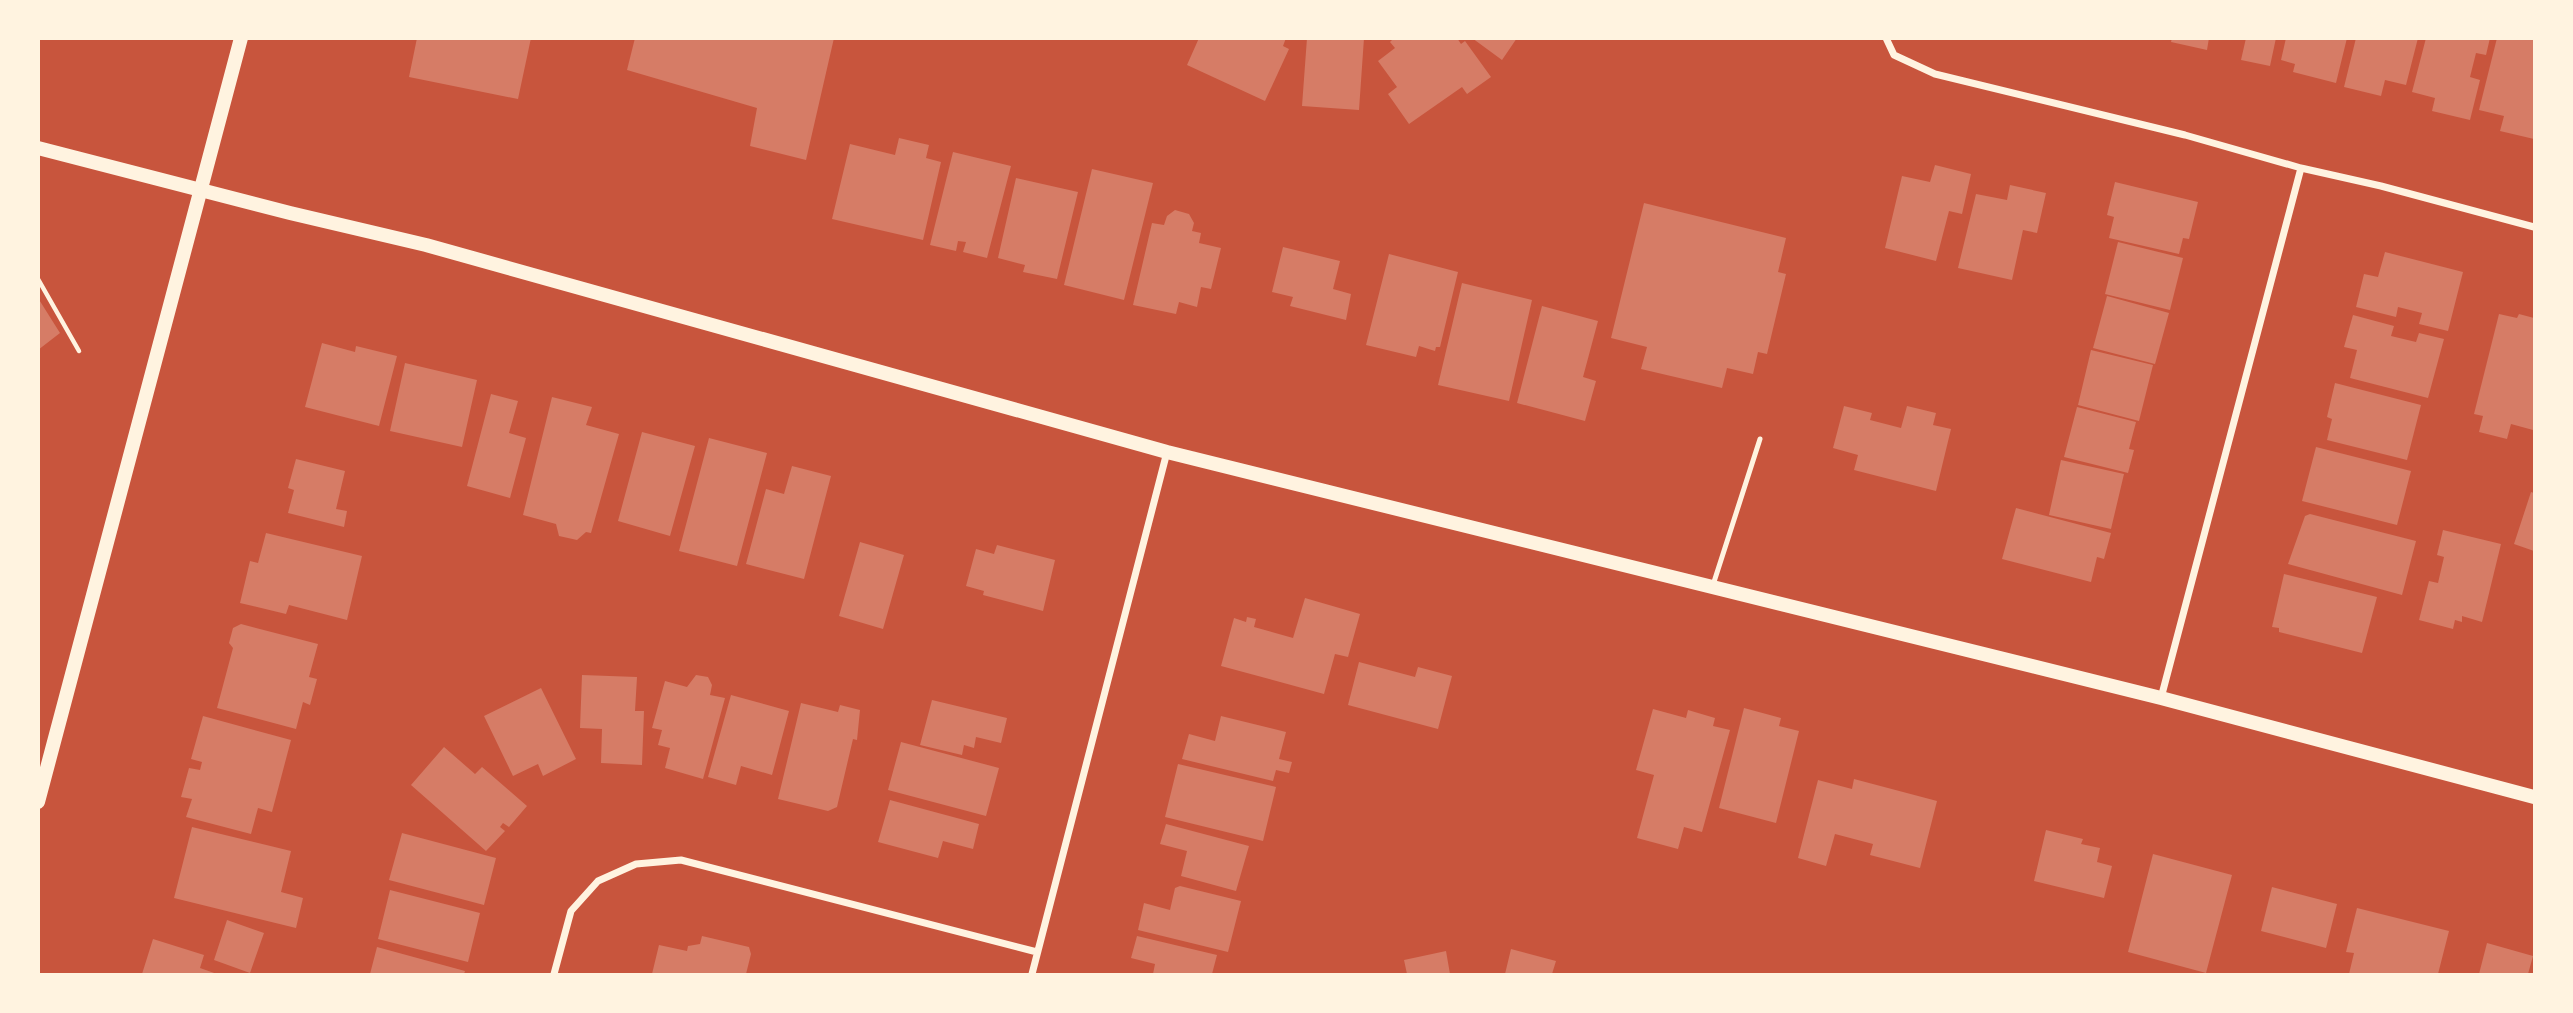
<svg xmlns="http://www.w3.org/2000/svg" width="2573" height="1013" viewBox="0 0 2573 1013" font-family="Helvetica,sans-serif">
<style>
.building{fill:#d67c66}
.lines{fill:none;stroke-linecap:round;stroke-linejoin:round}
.path{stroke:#fff3e0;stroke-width:4.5}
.service{stroke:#fff3e0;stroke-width:5}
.minor{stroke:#fff3e0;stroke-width:7}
.secondary{stroke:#fff3e0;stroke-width:14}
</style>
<rect width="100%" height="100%" fill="#c8553d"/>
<path class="building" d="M417,38h114l-13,61 -109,-22z
M635,38h199l-28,122 -56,-14 7,-38 -130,-38z
M1199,38h87l-3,8 6,3 -24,52 -78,-36z
M1307,38h57l-5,72 -57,-4z
M1394,38h63l4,6 4,-3 26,36 -24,17 -5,-7 -53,37 -21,-30 9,-7 -19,-26 17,-13 -5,-6z
M1472,38h45l-15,22z
M2172,38h37l-2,12 -36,-8z
M2246,38h30l-6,28 -29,-6z
M2286,38h61l-11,45 -43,-11 2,-8 -14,-4z
M2356,38h62l-12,47 -21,-5 -4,16 -37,-9z
M2426,38h64l-4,17 -10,-2 -6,24 10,3 -10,40 -38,-9 3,-13 -23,-6z
M2497,38l37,2v99l-34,-8 4,-15 -25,-6z
M899,138l30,7 -3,13 15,4 -18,78 -91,-21 18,-75 45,11z
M953,152l58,14 -24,92 -24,-6 3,-10 -8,-1 -2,10 -26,-6z
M1935,165l36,9 -9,40 -13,-3 -13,50 -51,-13 17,-72 28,6z
M1092,169l61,14 -29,117 -60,-15z
M1016,178l62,14 -21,87 -34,-7 2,-7 -27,-7z
M2115,182l83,20 -9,37 -6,-1 -4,16 -70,-16 5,-21 -7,-2z
M2010,185l36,8 -9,40 -14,-3 -11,50 -54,-12 18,-74 31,6z
M1644,203l142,35 -8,34 8,2 -19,80 -9,-2 -5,22 -26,-6 -5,20 -81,-19 6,-22 -36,-9z
M1175,210l14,4 5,9 -2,8 9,2 -2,10 22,5 -10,41 -10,-2 -4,20 -18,-5 -3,12 -43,-9 19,-82 12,2 3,-9z
M2118,242l65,16 -13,52 -65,-16z
M1283,247l57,14 -7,28 18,5 -5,26 -56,-14 3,-9 -21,-5z
M2385,252l78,20 -15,59 -29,-7 3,-11 -24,-6 -2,10 -40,-10 8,-33 14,3z
M1389,254l69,18 -18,75h-4l-1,4 -16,-5 -3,11 -50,-12z
M1462,283l70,17 -23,101 -71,-16z
M2107,296l62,17 -14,51 -62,-16z
M38,298l22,35 -22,17z
M1542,306l56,15 -15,56 13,4 -11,40 -68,-18z
M2499,314l18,4 2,-4 15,4v105l-1,7 -22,-6 -4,15 -28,-7 4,-16 -9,-2z
M2353,315l41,11 -3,10 25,6 3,-9 25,6 -16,59 -78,-20 7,-28 -13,-3z
M322,343l33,9 1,-6 41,10 -18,70 -74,-19z
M2091,350l62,15 -14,56 -61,-16z
M405,363l72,17 -15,67 -72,-16z
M2335,383l86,22 -14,55 -80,-20 5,-21 -5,-2z
M491,394l27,7 -9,32 17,5 -16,60 -43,-12z
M552,397l40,10 -6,18 33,9 -28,99 -5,-1 -9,8 -18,-4 -3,-12 -33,-9z
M1844,406l28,7 -2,7 31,8 6,-22 29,7 -3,12 18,4 -15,62 -82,-21 4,-15 -25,-7z
M2077,407l59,15 -7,27 5,1 -6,23 -64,-16z
M642,432l53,14 -25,90 -52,-15z
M709,438l58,15 -30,113 -58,-15z
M2316,447l95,24 -14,54 -95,-24z
M296,459l49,12 -9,38 11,2 -3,16 -56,-14 6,-23 -6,-2z
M2061,460l63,14 -13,55 -62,-14z
M792,466l39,10 -27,103 -58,-15 20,-75 18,5z
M2531,492l3,1v58l-20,-7z
M2016,508l95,25 -7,26 -7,-2 -6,25 -89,-23z
M2310,514l106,27 -14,54 -114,-31 17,-48z
M2443,530l58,14 -19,78 -20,-6v6l-7,-2 -2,9 -34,-9 10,-39 9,2 6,-26 -7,-2z
M266,533l96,23 -15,64 -58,-15 -3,9 -46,-11 10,-42 8,2z
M860,542l44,13 -21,74 -44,-13z
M997,545l58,15 -12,51 -60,-16 1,-4 -18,-5 10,-37 18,5z
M2284,574l93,23 -15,56 -83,-21v-4l-7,-1z
M1305,598l55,16 -12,43 -13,-3 -11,40 -103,-28 13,-48 12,4 1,-5 9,2 -2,8 39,11z
M241,624l77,20 -9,33 8,2 -7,26 -7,-3 -7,27 -79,-21 16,-60 -4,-5 4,-15z
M1359,662l56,15 3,-10 34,9 -14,53 -90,-24z
M582,675l55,2 -2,34h9l-2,54 -41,-2 1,-34 -22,-1z
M696,675l12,2 4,8 -2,10 15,3 -22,81 -38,-11 5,-20 -12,-3 4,-15 -10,-2 13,-47 22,6z
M541,688l35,71 -33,17 -5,-12 -25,12 -29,-60z
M731,695l58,16 -17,64 -31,-9 -5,19 -28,-8z
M932,700l75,18 -6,25 -25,-6 -2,11 -10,-3 -2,10 -42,-10z
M801,703l37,9 2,-7 20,5 -3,30 -4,-1 -16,68 -9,4 -50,-12z
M1744,708l37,10 -2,8 20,5 -23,92 -57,-15z
M1653,709l33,9 2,-8 27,8 -2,8 17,4 -28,102 -18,-5 -6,22 -41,-11 17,-63 -18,-5z
M203,716l88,24 -19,72 -14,-4 -7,26 -65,-17 6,-18 -11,-2 8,-29 11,2 2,-8 -11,-3z
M1221,716l65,16 -7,27 13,3 -3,11 -13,-3 -3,11 -91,-22 7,-25 26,7z
M901,742l98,26 -13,48 -98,-26z
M444,747l31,27 7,-7 45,39 -18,21 -6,-4 -3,4 5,4 -19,20 -75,-66z
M1178,764l98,23 -13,54 -98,-24z
M1854,779l83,22 -17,67 -50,-13 3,-11 -38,-10 -9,32 -28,-8 20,-78 34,9z
M890,800l89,24 -6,25 -30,-8 -5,17 -60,-16z
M1166,824l83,22 -13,45 -55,-15 6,-25 -27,-7z
M192,827l99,24 -10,41 22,6 -7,30 -122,-30z
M2046,830l37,9 -2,5 19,4 -3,14 15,4 -8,32 -70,-17z
M402,833l94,25 -12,47 -95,-25z
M2153,854l79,21 -26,98 -78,-21z
M1180,886l61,15 -13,51 -90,-22 6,-27 26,7 5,-22z
M2272,887l65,17 -11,44 -65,-17z
M390,890l90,23 -12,49 -90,-23z
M2357,908l92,23 -11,43h-89l5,-21 -8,-1z
M227,920l37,13 -14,40 -36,-13z
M702,936l47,11 2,7 -5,20h-94l7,-29 28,6 1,-5 12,-2z
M1137,936l80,19 -5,19h-59l2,-10 -24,-6z
M153,939l51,16 -4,13 17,6h-75z
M2487,943l46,13 -5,18h-49z
M377,947l88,24 -1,3h-94z
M1511,949l45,12 -4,13h-47z
M1446,951l4,23h-43l-3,-14z"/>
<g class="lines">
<path class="path" d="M38,279l41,72"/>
<path class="service" d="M1713,585l47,-146"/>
<path class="minor" d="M1886,38l8,17 41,19 250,61 116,33 80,18 153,41
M2161,698l140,-530
M554,974l17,-63 27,-30 38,-17 45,-4 356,92
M1032,974l135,-522"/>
<path class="secondary" d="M38,148l252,65 136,32 741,207 994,246 373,99
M38,802l203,-764"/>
</g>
<rect width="2573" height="1013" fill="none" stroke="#fff3e0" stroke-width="80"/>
</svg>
